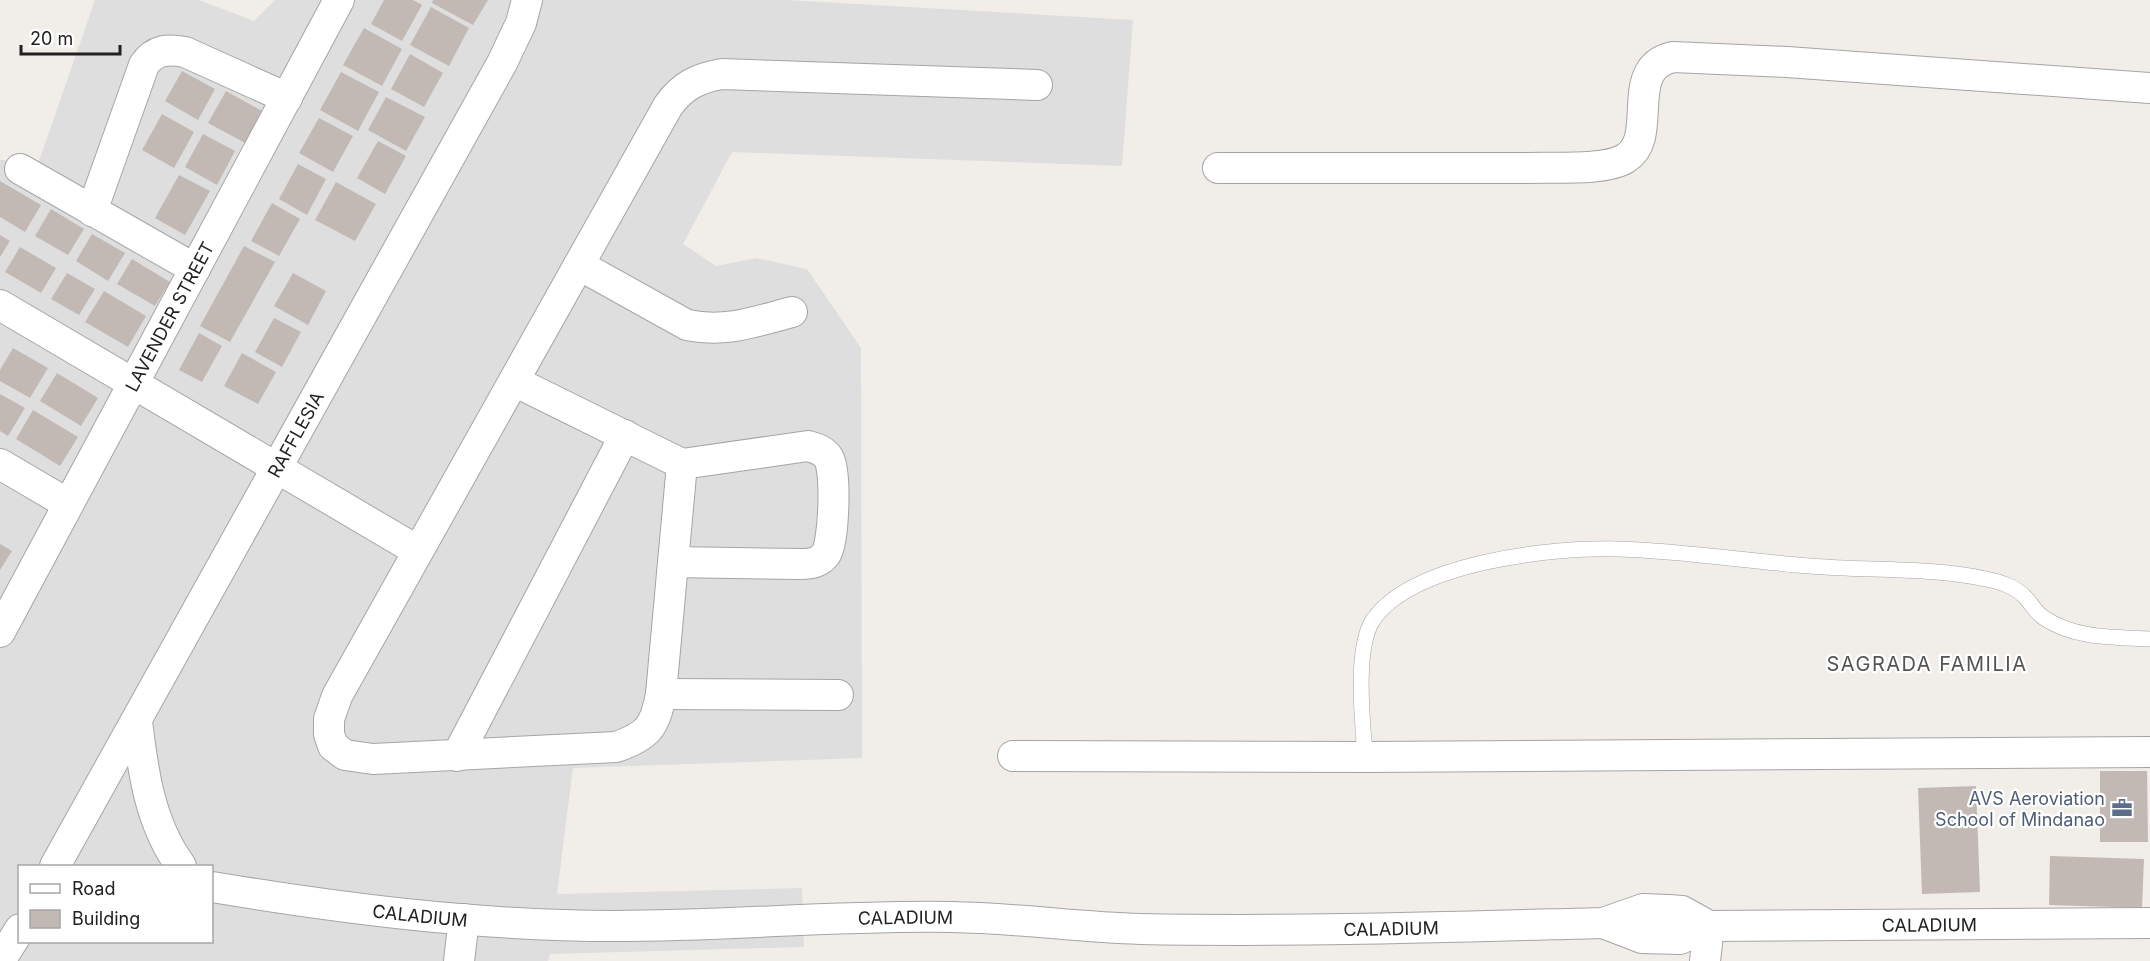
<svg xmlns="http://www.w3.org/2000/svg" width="2150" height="961" viewBox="0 0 2150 961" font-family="Inter,sans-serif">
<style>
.residential{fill:#dfdede;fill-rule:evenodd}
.building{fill:#c2b9b5}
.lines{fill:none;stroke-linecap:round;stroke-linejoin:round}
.service-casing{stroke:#a5a5a5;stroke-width:16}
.minor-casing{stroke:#a5a5a5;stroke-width:32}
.service{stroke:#fff;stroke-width:15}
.minor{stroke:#fff;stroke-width:30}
.labels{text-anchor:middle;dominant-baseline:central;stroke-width:4.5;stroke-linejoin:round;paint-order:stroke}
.street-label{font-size:18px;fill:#212121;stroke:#fff}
.service-label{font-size:18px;fill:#4e5e75;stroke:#fff;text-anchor:end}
.neighbourhood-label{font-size:20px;letter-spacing:1.5px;fill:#545454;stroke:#fff}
</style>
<rect width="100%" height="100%" fill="#f1ede9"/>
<path class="residential" d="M95,0h104l55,21 21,-21h511l347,20 -11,146 -390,-14 -49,92 33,22 40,-8 51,11 54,79 1,410 -289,10 -16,126 245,-6 2,59 -254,7 -2,7h-548v-801l39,1zM20,866h192v76h-192z"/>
<path class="building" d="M384,0h29l9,5 -20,36 -31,-17z
M433,0h55l-15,25 -41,-22z
M431,7l38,21 -20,38 -39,-21z
M364,28l38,21 -20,37 -39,-21z
M410,54l33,19 -19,34 -33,-18z
M182,71l33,18 -17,31 -33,-19z
M341,72l38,20 -21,39 -38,-21z
M226,91l36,20 -17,32 -37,-20z
M386,97l39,20 -19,34 -38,-21z
M162,114l32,18 -20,36 -32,-18z
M319,118l34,18 -20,36 -34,-19z
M203,134l32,17 -18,34 -32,-18z
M378,141l28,15 -21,38 -28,-16z
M298,164l28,15 -19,36 -28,-16z
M179,175l31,16 -25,44 -30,-17z
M0,181l41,24 -16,27 -25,-15z
M336,182l40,22 -21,37 -40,-21z
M272,203l28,16 -21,37 -28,-15z
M51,209l33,20 -16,26 -33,-19z
M92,234l33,19 -17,28 -32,-20z
M0,235l10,6 -10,16z
M244,246l31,16 -45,80 -30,-16z
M20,247l36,21 -15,25 -36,-21z
M132,259l38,23 -15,24 -38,-22z
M67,273l28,16 -16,26 -28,-16z
M293,273l33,18 -18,34 -34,-19z
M104,291l42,25 -18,31 -43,-25z
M274,318l27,14 -19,35 -27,-15z
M199,333l23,13 -20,36 -23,-12z
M13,348l35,20 -18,30 -30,-17v-11z
M242,353l34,19 -18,32 -34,-18z
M57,373l41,25 -17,28 -41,-25z
M0,394l25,14 -17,28 -8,-5z
M33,410l45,27 -18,29 -44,-27z
M0,544l12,7 -12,19z
M2100,771h47l1,71h-48z
M1976,786l4,106 -58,2 -4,-106z
M2050,856l94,3 -2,49 -93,-3z"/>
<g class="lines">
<g class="service-casing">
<path id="service" d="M1365,757c-2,-34 -11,-108 8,-137 40,-58 180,-73 246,-71 64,2 127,12 191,17 58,5 119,1 176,13 15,3 28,7 39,18 6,6 11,16 19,21 32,21 69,19 106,21"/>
</g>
<g class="minor-casing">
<g id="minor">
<path d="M1218,168h311c24,-1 77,3 97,-10 34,-21 -4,-90 47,-101l114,5 363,26"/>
<path d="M20,169l175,100"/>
<path d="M92,211l52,-146c11,-16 24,-16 41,-13l102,46"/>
<path d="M579,265l108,60c39,8 67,-3 105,-13"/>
<path d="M0,305l418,246"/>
<path d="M514,381l168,83 126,-18c7,2 15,4 20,11 9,12 6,84 -2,97 -7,9 -15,10 -25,10l-128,-2"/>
<path d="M0,464l68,40"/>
<path d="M682,464l-21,230c-6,33 -13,42 -45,53l-243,12 -28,-4 -12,-9 -4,-12v-15l8,-23 331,-590c14,-20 30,-28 54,-32l315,11"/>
<path id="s1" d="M0,632l339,-632"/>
<path d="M661,694l177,1"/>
<path d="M137,721c6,51 13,103 44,145"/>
<path d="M457,756l168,-321"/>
<path d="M1013,756l352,1 785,-5"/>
<path id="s2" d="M55,866l447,-803 19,-40 6,-23"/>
<path id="s3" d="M212,887c133,22 268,39 404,39 112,0 223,-11 336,-9 63,1 125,10 188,12 155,3 309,-2 463,-6l40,-14 26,1 13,1 27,15"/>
<path id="s4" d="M1603,923l39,15 38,1 29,-13 441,-3"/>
<path d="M0,961l20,-32"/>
<path d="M459,961l5,-42"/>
<path d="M1705,961l4,-35"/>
</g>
</g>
<use href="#service" class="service"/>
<use href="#minor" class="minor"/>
</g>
<defs>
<g id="office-bare" transform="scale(1.62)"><path d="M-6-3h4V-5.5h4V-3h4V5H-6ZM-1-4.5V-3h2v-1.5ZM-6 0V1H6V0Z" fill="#5c6f8a" stroke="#fff" stroke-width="2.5" paint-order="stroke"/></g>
</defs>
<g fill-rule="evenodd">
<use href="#office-bare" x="2122" y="808"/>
</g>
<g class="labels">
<g class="street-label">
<text stroke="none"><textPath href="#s1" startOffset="358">LAVENDER STREET</textPath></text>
<text stroke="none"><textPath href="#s2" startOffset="494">RAFFLESIA</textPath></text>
<text stroke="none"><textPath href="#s3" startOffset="210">CALADIUM</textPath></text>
<text stroke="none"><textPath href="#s3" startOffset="696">CALADIUM</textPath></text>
<text stroke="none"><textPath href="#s4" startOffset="332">CALADIUM</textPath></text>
<text stroke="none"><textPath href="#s3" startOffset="1182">CALADIUM</textPath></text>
</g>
<g class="service-label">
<text x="2105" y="798">AVS Aeroviation<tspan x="2105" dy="21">School of Mindanao</tspan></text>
</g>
<g class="neighbourhood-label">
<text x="1927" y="664">SAGRADA FAMILIA</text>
</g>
</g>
<rect x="18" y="865" width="195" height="78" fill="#ffffff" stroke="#a6a6a6" stroke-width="1.5"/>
<rect x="30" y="884" width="30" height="9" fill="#ffffff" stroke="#a6a6a6" stroke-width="1.5"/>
<text x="72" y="895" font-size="18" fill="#212121">Road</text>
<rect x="30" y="910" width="30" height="18" fill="#c2b9b5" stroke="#a6a6a6" stroke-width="1.5"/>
<text x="72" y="925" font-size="18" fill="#212121">Building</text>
<path d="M21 45v9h99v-9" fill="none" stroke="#212121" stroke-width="3"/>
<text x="30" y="45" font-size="18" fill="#212121" stroke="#ffffff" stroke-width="4.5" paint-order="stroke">20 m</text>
</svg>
